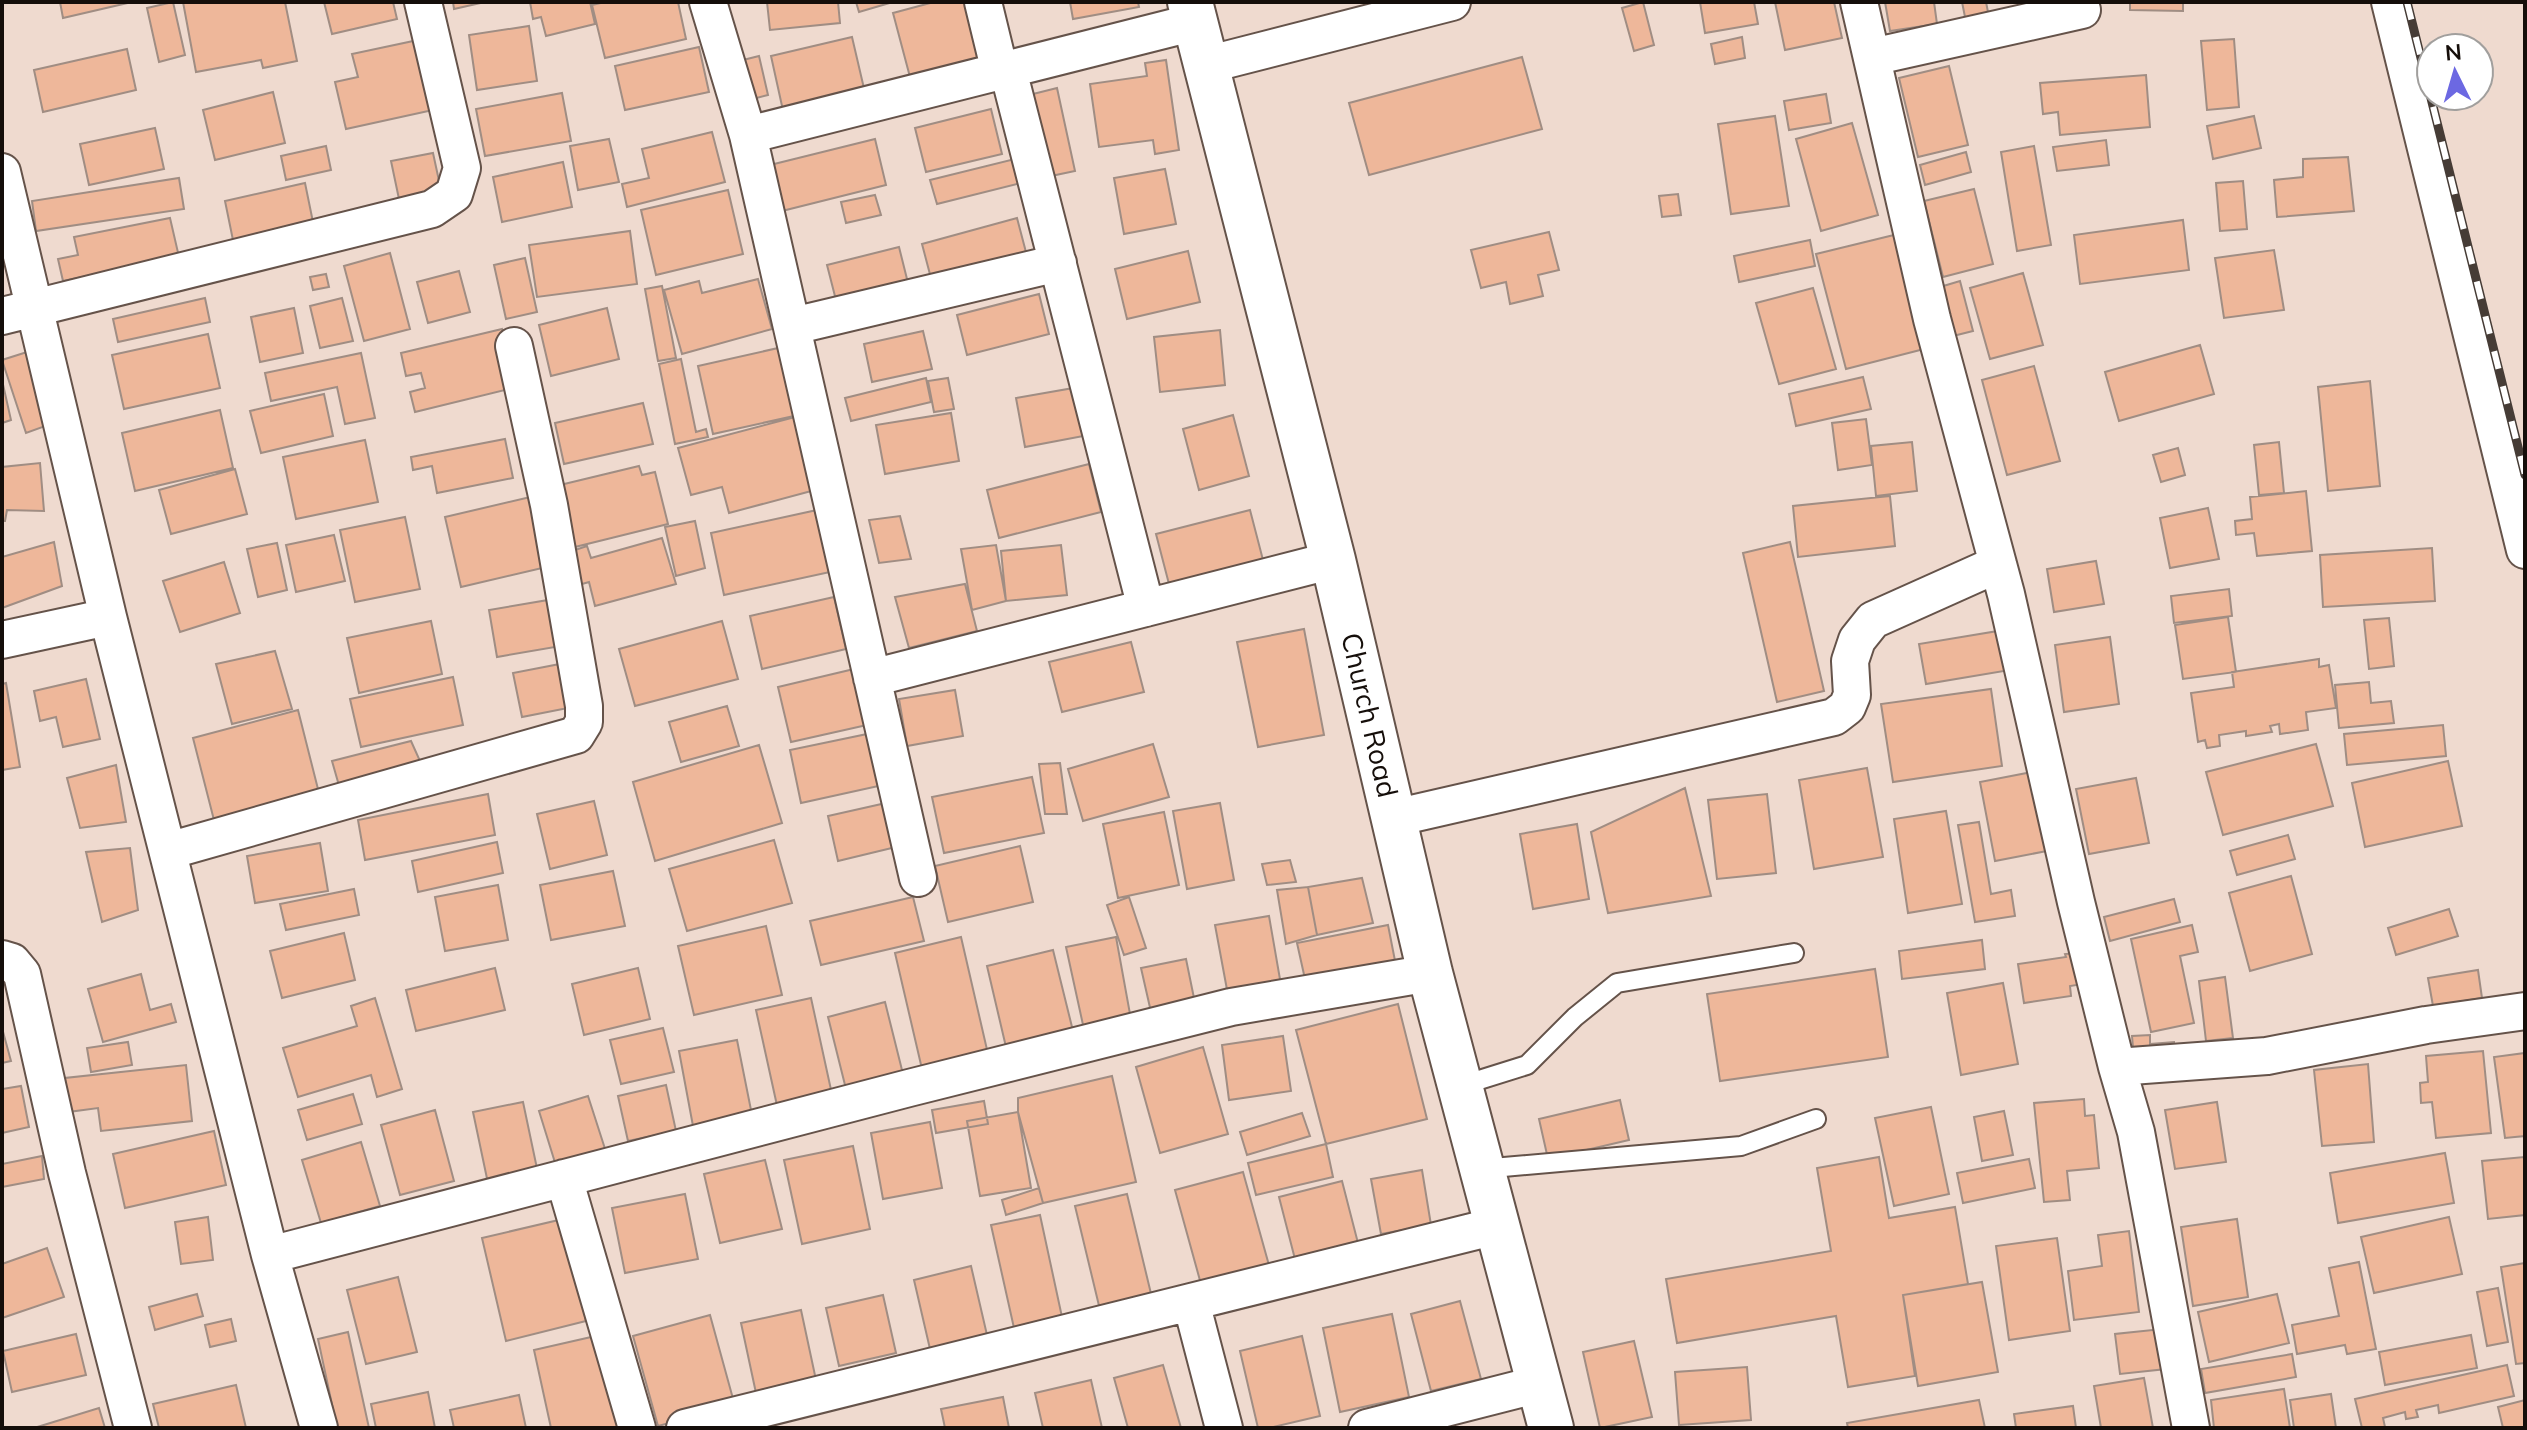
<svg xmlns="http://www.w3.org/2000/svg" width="2527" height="1430" viewBox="0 0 2527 1430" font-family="Mulish,sans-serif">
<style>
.building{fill:#eeb79a;stroke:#a08d83;stroke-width:2}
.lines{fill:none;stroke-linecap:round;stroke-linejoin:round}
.service-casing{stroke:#65534a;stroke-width:22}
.minor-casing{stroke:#65534a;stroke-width:40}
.tertiary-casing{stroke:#65534a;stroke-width:48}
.service{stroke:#fff;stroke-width:18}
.minor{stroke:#fff;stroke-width:36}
.tertiary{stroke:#fff;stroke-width:44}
.rail-casing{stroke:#463c36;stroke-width:9}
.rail{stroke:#fff;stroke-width:6;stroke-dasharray:18;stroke-linecap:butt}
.labels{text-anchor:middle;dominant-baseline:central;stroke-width:6;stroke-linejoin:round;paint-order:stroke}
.street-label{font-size:28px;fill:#150e0a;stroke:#fff}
</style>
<rect width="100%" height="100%" fill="#efdacf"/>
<path class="building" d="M60,2h72l-69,16z
M173,2l12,53 -26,7 -12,-54z
M183,2h102l12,59 -34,7 -2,-8 -65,12z
M324,2h69l4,17 -65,15z
M453,2h32l-31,7z
M530,2h60l5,22 -49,12 -5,-19 -8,2z
M605,2h73l8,37 -81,19 -13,-53z
M767,2h71l2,21 -70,7z
M856,2h37l-34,10z
M934,2h34l15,55 -73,20 -17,-64z
M1070,2h68l1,5 -66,12z
M1643,2l11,43 -20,6 -12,-43z
M1700,2h54l4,22 -53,9z
M1775,2h59l8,36 -57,12z
M1885,2h49l3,22 -47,7z
M1962,2h24l4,20 -23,5z
M2130,2h53v9l-53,-1z
M529,26l8,55 -60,9 -8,-55z
M852,37l14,60 -82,18 -13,-59z
M1742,37l3,21 -30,6 -4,-20z
M2234,39l5,68 -32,3 -6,-69z
M418,40l15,70 -87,19 -11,-47 23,-5 -6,-23z
M699,47l10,45 -84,18 -10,-44z
M127,49l9,41 -93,22 -9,-42z
M759,56l9,39 -19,5 -10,-39z
M1522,57l20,72 -173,46 -20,-72z
M1166,60l13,90 -24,4 -2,-14 -54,7 -9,-63 57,-8 -2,-13z
M1949,66l19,79 -50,12 -19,-79z
M2146,75l4,52 -90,8 -2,-23 -15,2 -3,-31z
M1057,88l18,83 -24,5 -18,-82z
M273,92l12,51 -70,17 -12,-50z
M562,93l9,48 -86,15 -9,-47z
M1826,94l5,29 -42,7 -5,-29z
M991,109l11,45 -76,18 -11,-44z
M1775,116l14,90 -58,8 -13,-90z
M2254,116l7,32 -48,11 -6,-33z
M1852,123l26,92 -57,16 -25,-92z
M155,128l9,41 -75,16 -9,-41z
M712,132l13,50 -98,25 -5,-23 27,-6 -7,-29z
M609,139l10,43 -41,8 -8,-44z
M875,139l11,46 -108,27 -12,-46z
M2106,140l3,25 -52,6 -4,-24z
M326,146l5,24 -45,10 -5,-24z
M2034,146l17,99 -34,6 -16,-99z
M1966,152l5,20 -46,13 -5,-20z
M433,153l8,37 -42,9 -8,-38z
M1023,157l6,24 -92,23 -7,-24z
M2348,157l6,54 -77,6 -3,-37 29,-3v-18z
M563,162l9,45 -70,15 -9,-45z
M1165,169l11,55 -52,10 -10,-56z
M179,178l5,31 -148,22 -4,-30z
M2243,181l4,48 -27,2 -4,-48z
M305,183l9,44 -80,18 -9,-44z
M1974,189l19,75 -50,13 -19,-76z
M728,190l15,64 -87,21 -15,-65z
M1678,194l3,21 -19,2 -3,-21z
M875,195l6,20 -35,8 -5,-21z
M170,218l9,39 -116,24 -5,-22 20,-4 -4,-18z
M1017,218l10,38 -95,26 -10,-38z
M2183,220l6,50 -109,14 -6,-49z
M630,231l7,53 -100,13 -8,-52z
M1549,232l10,38 -21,5 5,21 -33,8 -4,-22 -25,6 -10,-38z
M1898,234l30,114 -82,21 -30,-115z
M1810,240l5,26 -76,16 -5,-26z
M899,247l10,40 -72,17 -10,-39z
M2274,250l10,60 -60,8 -9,-60z
M1188,251l12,51 -73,17 -12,-50z
M390,253l20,76 -46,12 -20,-75z
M525,258l12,54 -31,7 -12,-54z
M459,271l11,41 -42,11 -11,-41z
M2023,273l20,72 -53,14 -20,-71z
M326,274l3,13 -16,3 -3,-13z
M758,279l14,50 -90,25 -18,-64 35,-9 3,12z
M1960,281l13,50 -20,5 -13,-49z
M662,286l14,72 -18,3 -13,-72z
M1813,288l23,81 -57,15 -23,-81z
M1039,294l10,40 -82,21 -10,-40z
M205,298l5,24 -92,20 -5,-23z
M342,298l11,43 -33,7 -10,-42z
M294,308l9,45 -43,9 -9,-45z
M607,308l12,51 -68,17 -12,-51z
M502,329l15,58 -102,25 -5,-20 15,-4 -4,-15 -15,3 -5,-23z
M1220,330l5,55 -65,7 -6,-55z
M923,331l9,38 -60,13 -8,-38z
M208,334l12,54 -96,21 -12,-54z
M2200,345l14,49 -95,27 -14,-49z
M787,346l16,68 -90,20 -15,-68z
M27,352l24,72 -25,9 -24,-73z
M361,353l14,65 -30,6 -8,-37 -66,14 -6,-28z
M681,359l15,73 10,-3 2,8 -33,7 -16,-80z
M2034,366l26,95 -53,14 -25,-95z
M1863,377l8,32 -75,17 -7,-32z
M926,378l5,24 -80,19 -6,-23z
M948,378l6,31 -20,3 -6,-31z
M2,380l9,40 -9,3z
M2370,381l10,105 -52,5 -10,-104z
M1085,386l9,48 -69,13 -9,-49z
M324,394l9,42 -72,17 -11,-42z
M643,403l10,41 -89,20 -9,-41z
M220,410l13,58 -98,23 -13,-58z
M951,413l8,48 -74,13 -9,-49z
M1233,415l16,61 -50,14 -16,-61z
M795,417l20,73 -86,23 -7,-26 -31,8 -13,-47z
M1866,419l6,46 -34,5 -6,-47z
M505,439l8,39 -76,15 -5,-27 -19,4 -2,-13z
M365,440l13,62 -82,17 -13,-62z
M1912,442l5,49 -41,5 -5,-50z
M2279,442l5,51 -25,2 -5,-50z
M2178,448l7,27 -24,7 -8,-27z
M40,463l4,48 -37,-1 -2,11h-3v-54z
M1089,464l12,48 -102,26 -12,-48z
M639,466l3,9 13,-3 13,52 -93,23 -15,-62z
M235,469l12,45 -76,20 -12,-44z
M2306,491l6,60 -55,5 -3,-23 -18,2 -1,-14 17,-2 -2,-22z
M539,495l16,70 -94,22 -16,-70z
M1890,496l5,50 -97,11 -5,-51z
M2208,508l11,51 -49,9 -10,-50z
M817,510l13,62 -106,23 -13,-62z
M1250,510l13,50 -94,24 -13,-50z
M900,516l11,43 -32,4 -10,-43z
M405,517l15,72 -65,13 -15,-72z
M695,521l10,47 -29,8 -11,-49z
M334,535l11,46 -49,11 -10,-47z
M662,538l14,46 -81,22 -6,-24 -14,4 -9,-33 21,-7 4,12z
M54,542l8,44 -60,22v-51z
M1790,542l34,149 -47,11 -34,-149z
M277,543l10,47 -29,7 -11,-48z
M996,545l10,56 -34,9 -11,-61z
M1061,545l6,50 -61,6 -5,-50z
M2432,548l3,53 -112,6 -3,-52z
M2096,561l8,43 -50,8 -7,-43z
M224,562l16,51 -60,19 -17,-51z
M965,584l12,47 -68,17 -14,-51z
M2229,589l3,27 -58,7 -3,-27z
M834,597l12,52 -84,20 -12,-53z
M554,599l7,47 -64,11 -8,-47z
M2228,617l8,55 -53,7 -8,-54z
M2389,618l5,48 -25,3 -5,-49z
M431,621l11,53 -83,19 -12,-55z
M722,621l16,58 -103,27 -16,-57z
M1304,629l20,106 -66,12 -21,-105z
M2004,630l6,40 -84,14 -7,-40z
M2110,637l9,67 -55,8 -9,-67z
M1131,642l13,50 -82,20 -13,-50z
M275,651l17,58 -60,15 -16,-60z
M2319,659v8l10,-2 7,43 -30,4 2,18 -28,4 -1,-10 -9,2 2,6 -26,4v-5l-27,4 1,11 -13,2 -2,-8 -7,2 -7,-49 43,-6 -2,-15z
M565,663l8,44 -51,10 -9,-44z
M854,669l13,56 -76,17 -13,-55z
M453,677l10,48 -102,22 -11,-48z
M86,679l14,60 -37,8 -7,-30 -16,4 -6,-30z
M2369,682l2,21 20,-2 3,22 -55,5 -4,-43z
M6,683l14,84 -18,3v-86z
M1991,689l11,77 -109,16 -12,-78z
M955,690l8,46 -56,10 -8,-47z
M727,706l12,40 -58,16 -12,-40z
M298,710l22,87 -105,27 -22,-86z
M2443,725l3,31 -99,9 -3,-31z
M872,733l11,52 -82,18 -11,-53z
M411,741l13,29 -84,19 -8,-28z
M1153,744l16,53 -86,24 -15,-52z
M2316,744l17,62 -110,29 -17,-63z
M759,745l23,78 -127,38 -22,-79z
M2448,761l14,65 -97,21 -13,-64z
M1060,763l7,51h-22l-6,-50z
M116,765l10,57 -46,6 -13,-50z
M1867,768l16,89 -69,12 -15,-89z
M2032,772l15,79 -52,10 -15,-79z
M1032,777l12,56 -100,20 -12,-56z
M2136,778l13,65 -60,11 -13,-65z
M1685,788l26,108 -103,17 -17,-81z
M488,794l7,41 -130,25 -7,-40z
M1767,794l9,79 -59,6 -9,-79z
M594,801l13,54 -57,14 -13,-55z
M886,803l10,44 -58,14 -10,-45z
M1220,803l14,77 -47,9 -14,-78z
M1946,811l16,93 -54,9 -14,-94z
M1164,812l15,73 -61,13 -15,-74z
M1979,822l12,72 20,-4 4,26 -40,6 -17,-97z
M1577,824l12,75 -56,10 -13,-75z
M2288,835l7,24 -58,16 -7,-24z
M774,840l18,63 -105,28 -18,-62z
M497,842l6,31 -85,19 -6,-31z
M320,843l8,48 -73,12 -8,-47z
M1020,846l13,56 -85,20 -13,-56z
M130,848l8,62 -36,12 -16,-70z
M1290,860l6,22 -29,3 -5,-21z
M613,871l12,55 -74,14 -11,-55z
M2291,876l21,78 -62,17 -21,-78z
M1362,878l11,45 -56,12 -9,-48z
M498,885l10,55 -63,11 -10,-54z
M1308,887l9,48 -31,9 -9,-54z
M354,889l5,26 -73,15 -6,-26z
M913,897l11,44 -103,24 -11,-44z
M1129,897l17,51 -22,7 -17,-50z
M2174,899l6,23 -70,19 -6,-24z
M2449,909l9,27 -62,19 -8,-27z
M1269,916l12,69 -53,10 -13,-70z
M1388,925l9,46 -90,17 -10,-45z
M2192,925l6,27 -18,4 14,67 -43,9 -20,-93z
M766,926l16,69 -88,20 -16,-69z
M344,933l11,47 -73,18 -12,-47z
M961,937l27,117 -66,15 -27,-116z
M1116,937l16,88 -47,9 -19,-87z
M1982,940l3,29 -83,10 -3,-28z
M1053,950l20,81 -67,16 -19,-81z
M2085,952l4,31 -19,3 1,10 -47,7 -6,-39 48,-7 -1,-3z
M1186,959l9,44 -44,9 -10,-44z
M495,968l10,42 -89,21 -10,-41z
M638,968l12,51 -66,16 -12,-51z
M1875,969l13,88 -168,24 -13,-87z
M2478,970l4,28 -49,8 -5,-28z
M141,974l9,36 21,-6 5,18 -73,20 -15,-53z
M2225,977l8,61 -27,3 -7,-60z
M2003,983l15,81 -57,11 -14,-82z
M375,998l27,91 -25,8 -6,-22 -73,22 -15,-49 74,-22 -6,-20z
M811,998l22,101 -55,11 -22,-100z
M885,1002l18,72 -57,15 -18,-72z
M1398,1004l29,115 -101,25 -30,-114z
M2,1028l9,33 -9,2z
M663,1028l11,44 -53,12 -11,-44z
M2150,1035v9l24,-2 1,14 -41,3 -2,-23z
M1283,1036l8,55 -62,9 -7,-55z
M737,1040l15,75 -59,11 -14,-75z
M128,1042l4,23 -41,7 -4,-24z
M1203,1047l25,87 -68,19 -24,-86z
M2483,1051l8,82 -55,5 -4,-36 -11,1 -1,-20 8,-1 -2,-26z
M2525,1053v83l-20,2 -11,-81z
M2368,1064l6,78 -52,4 -8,-76z
M186,1065l6,56 -91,10 -3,-23 -30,4 -3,-34z
M1112,1076l24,106 -93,21 -25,-91v-14z
M666,1085l10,46 -48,10 -10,-45z
M21,1086l8,41 -27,6v-44z
M353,1094l9,30 -55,16 -9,-30z
M588,1096l19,59 -50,14 -18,-58z
M2084,1099l1,17 9,-1 5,53 -32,3 3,29 -26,2 -10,-99z
M1620,1100l9,40 -81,19 -9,-40z
M984,1101l4,23 -52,9 -4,-23z
M523,1102l16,76 -50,10 -16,-76z
M2217,1102l9,60 -51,7 -10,-59z
M1931,1107l18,87 -55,12 -19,-88z
M435,1110l19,71 -54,14 -19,-70z
M2004,1111l9,44 -31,6 -8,-44z
M1018,1112l13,76 -51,8 -13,-75z
M1302,1113l8,23 -63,19 -7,-23z
M930,1122l12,66 -59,11 -12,-66z
M214,1131l12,54 -101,23 -12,-54z
M361,1142l19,64 -59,17 -19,-63z
M1326,1144l7,33 -77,18 -8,-32z
M853,1146l17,83 -68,15 -18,-84z
M2445,1153l9,50 -116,20 -8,-50z
M42,1156l2,23 -42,8v-23z
M1879,1157l10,61 66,-11 13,77 -65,11 12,81 -67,11 -12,-71 -159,27 -11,-64 165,-28 -14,-83z
M2524,1157l1,58 -37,4 -6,-58z
M2029,1159l6,29 -72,15 -6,-30z
M765,1160l17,69 -62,14 -16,-69z
M1422,1170l9,55 -50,9 -10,-55z
M1243,1172l29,104 -68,19 -29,-105z
M1342,1181l17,66 -63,16 -17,-66z
M1039,1188l4,15 -37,12 -4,-15z
M685,1194l13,65 -73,14 -13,-65z
M1127,1194l26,108 -52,12 -26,-108z
M1040,1215l22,102 -48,11 -23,-103z
M208,1217l5,43 -32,4 -6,-42z
M2449,1217l13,57 -88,19 -13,-56z
M563,1219l23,102 -80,20 -24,-103z
M2237,1219l11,78 -55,9 -12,-79z
M2129,1231l10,81 -65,8 -6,-49 34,-5 -4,-31z
M2057,1238l13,93 -61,9 -13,-94z
M47,1248l17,49 -62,21v-54z
M2359,1262l17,87 -29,5 -2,-9 -48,9 -5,-29 47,-9 -10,-48z
M2525,1263v100l-9,1 -15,-97z
M971,1266l16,69 -57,14 -16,-69z
M398,1277l19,75 -51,12 -19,-74z
M1982,1282l16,90 -80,14 -15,-91z
M2498,1288l10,54 -21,4 -10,-54z
M197,1294l6,22 -48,14 -6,-23z
M2277,1294l12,49 -80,19 -11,-50z
M883,1295l13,58 -57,13 -13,-58z
M1460,1301l21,78 -50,12 -20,-77z
M801,1310l15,70 -60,13 -15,-70z
M1392,1314l17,83 -69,15 -17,-84z
M710,1315l25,91 -77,20 -25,-90z
M231,1319l5,22 -26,6 -5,-22z
M2162,1329l4,40 -46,5 -5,-40z
M348,1332l21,96h-32l-19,-89z
M76,1334l10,41 -74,17 -9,-41z
M600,1335l20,93h-69l-17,-78z
M2471,1335l6,33 -92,17 -6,-33z
M1302,1336l18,80 -51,12h-11l-18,-77z
M1634,1341l18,76 -52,11 -17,-76z
M2292,1354l4,23 -91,16 -4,-24z
M1163,1365l18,63h-53l-14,-50z
M2507,1365l7,31 -75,17 -1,-8 -22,5 2,7 -12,2 -1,-7 -22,6 2,9 -23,1 -7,-29z
M1747,1367l4,53 -72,5 -4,-53z
M2144,1378l9,50h-52l-7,-42z
M1091,1380l11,48h-59l-8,-35z
M236,1385l10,43h-87l-6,-24z
M2284,1389l6,39h-76l-3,-28z
M428,1392l7,36h-59l-5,-24z
M2331,1394l5,34h-42l-4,-28z
M519,1395l7,33h-72l-4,-18z
M1003,1397l6,31h-64l-4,-19z
M1979,1400l6,28h-137l-1,-5z
M2525,1400v28h-22l-5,-21z
M2073,1406l3,22h-60l-2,-14z
M99,1408l6,20h-71z"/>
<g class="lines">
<g class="service-casing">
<path id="service" d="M1460,1086l67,-21 48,-48 42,-34 177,-30
M1481,1169l260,-23 75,-27"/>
</g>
<g class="minor-casing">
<path id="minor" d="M708,2l40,133 447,-113
M983,2l17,70
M1859,2l73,317 74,275 70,308 41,165 19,65 55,296
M2390,2l135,548
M1872,57l210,-47
M1206,65l246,-63
M1008,70l138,538
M748,135l170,743
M2,172l106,445 162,638 49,173
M2,316l430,-107 22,-15 8,-26 -39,-166
M793,326l265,-63
M2,640l106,-23
M872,678l461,-118
M1394,818l440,-101 13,-10 5,-12 -2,-34 7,-21 16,-20 125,-56
M168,851l408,-116 8,-13v-16l-35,-201 -35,-159
M2,959l10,3 10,12 45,199 66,255
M2117,1067l150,-11 159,-31 99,-14
M564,1178l73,250
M270,1255l639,-167 322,-81 199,-34
M1191,1302l33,126
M685,1428l811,-202
M1367,1428l172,-44"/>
</g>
<g class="tertiary-casing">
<path id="tertiary" d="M1190,2l143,558 97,413 121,455"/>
</g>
<use href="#service" class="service"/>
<use href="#minor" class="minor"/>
<use href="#tertiary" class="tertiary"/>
<g class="rail-casing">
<path id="rail" d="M2407,2l118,473"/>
</g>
<use href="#rail" class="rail"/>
</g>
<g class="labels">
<g class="street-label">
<text transform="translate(1370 715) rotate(77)">Church Road</text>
</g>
</g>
<rect width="2527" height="1430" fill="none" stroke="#150e0a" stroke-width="8"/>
<g transform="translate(2455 72) rotate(355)"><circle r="38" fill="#ffffff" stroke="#a19f9d" stroke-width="2"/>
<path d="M0-6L14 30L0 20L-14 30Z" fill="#6c68e2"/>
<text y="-12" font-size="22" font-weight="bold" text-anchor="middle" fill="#150e0a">N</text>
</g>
</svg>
